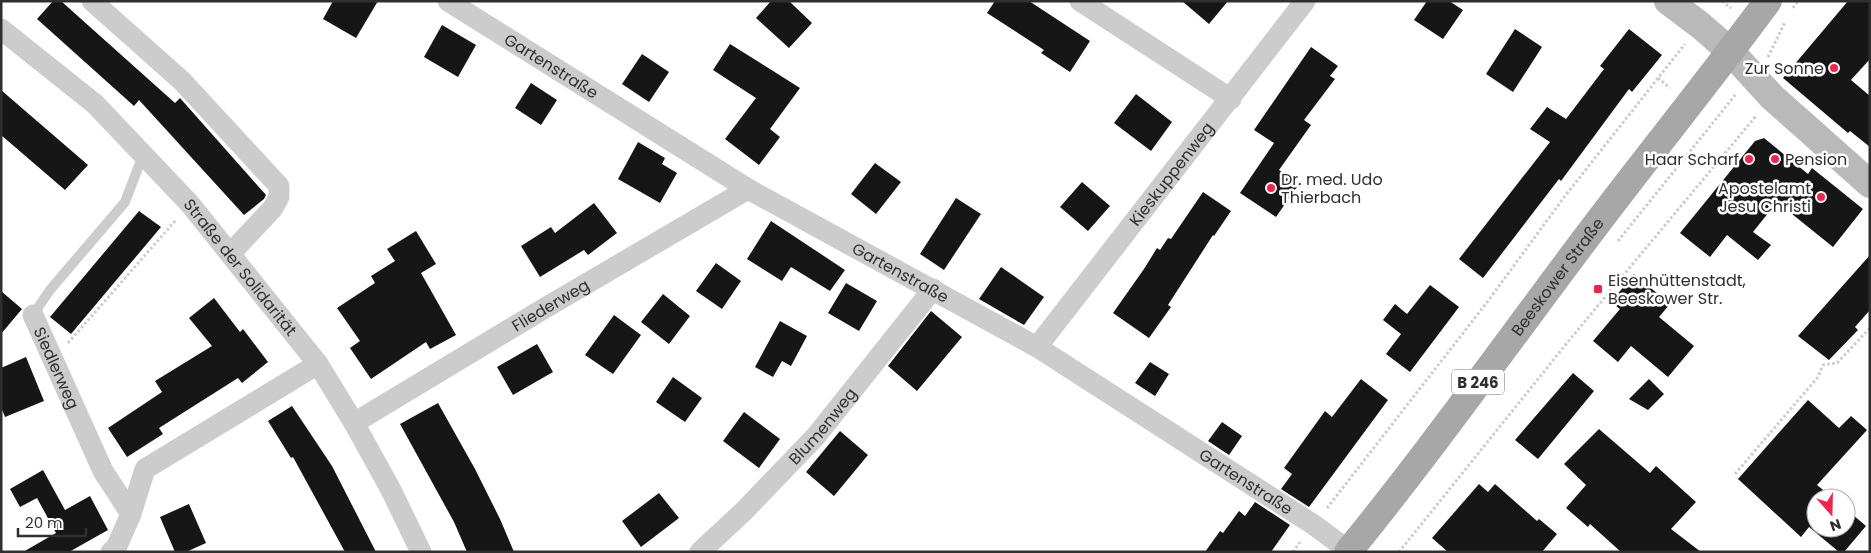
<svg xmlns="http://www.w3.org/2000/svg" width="1871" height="553" viewBox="0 0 1871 553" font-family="Poppins,sans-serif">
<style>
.building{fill:#161616}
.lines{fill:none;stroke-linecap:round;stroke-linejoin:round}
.path{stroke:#ccc;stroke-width:3;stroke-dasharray:2.5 2.5;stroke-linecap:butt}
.service{stroke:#ccc;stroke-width:10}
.minor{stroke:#ccc;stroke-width:21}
.secondary{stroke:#b9b9b9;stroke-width:28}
.primary{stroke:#a7a7a7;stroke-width:28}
.poi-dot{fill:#f3234e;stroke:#fff;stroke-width:2}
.labels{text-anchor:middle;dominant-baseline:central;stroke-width:5;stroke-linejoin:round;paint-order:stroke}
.shield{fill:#fff;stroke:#6d6d6d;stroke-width:1}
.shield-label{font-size:15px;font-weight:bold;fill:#2f2f2f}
.street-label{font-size:16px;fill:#2f2f2f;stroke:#fff}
.poi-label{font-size:16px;fill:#2f2f2f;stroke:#fff;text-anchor:end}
</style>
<rect width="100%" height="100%" fill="#fff"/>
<path class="building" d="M53,1h8l114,102 5,-5 86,97 -2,4 -20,16 -105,-115 -5,6 -97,-87z
M333,1h45l-22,37 -33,-19z
M771,1h18l23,22 -23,25 -33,-30z
M995,1h34l61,40 -20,31 -29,-19 3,-3 -57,-37z
M1182,1h46l-19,23z
M1427,1h22l14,9 -20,29 -29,-19z
M1848,1h22v58l-19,21 19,16v51l-20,-16 -2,2 -65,-55z
M442,25l34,20 -18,32 -34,-20z
M1515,29l27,18 -29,45 -27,-18z
M1629,29l33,26 -30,37 -3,-3 -68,92 -2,-2 -76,99 -24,-19 91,-117 -20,-13 17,-22 19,12 38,-50 -4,-3z
M730,44l70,44 -30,41 10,8 -21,28 -34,-26 31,-41 -43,-28z
M1311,47l27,19 -8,10 5,3 -31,41 7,5 -32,45 20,14 -23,33 -36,-24 34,-50 -20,-13z
M642,54l27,18 -20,30 -27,-18z
M531,83l26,17 -16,25 -26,-17z
M1,90l87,75 -23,25 -64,-55z
M1136,94l36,28 -21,29 -37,-28z
M1764,138l44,36 4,-6 51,41 -30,38 -56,-45 -24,30 18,13 -13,15 -31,-25 -17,22 -30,-24 75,-92z
M638,142l27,16 -3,6 15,9 -17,30 -42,-24z
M875,163l26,19 -25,32 -25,-20z
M1082,182l28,24 -22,25 -28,-24z
M1203,192l28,19 -17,25 -1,-1 -45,70 3,2 -22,31 -36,-25 31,-44 13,-21 3,2 8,-12 3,1z
M956,198l25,16 -37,56 -24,-16z
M594,203l23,30 -29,22 -4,-5 -44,27 -19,-31 30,-19 4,6z
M139,211l22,16 -90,107 -21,-17z
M771,221l74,49 -15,21 -39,-24 -9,14 -35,-22z
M416,231l20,33 -15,9 35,62 -26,14 -4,-7 -55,37 -21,-31 10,-7 -23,-33 38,-25 -4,-7 24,-15 -8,-12z
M1870,255v55l-15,17 3,3 -29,30 -31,-24z
M716,263l25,18 -19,28 -26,-18z
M1001,267l43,30 -20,28 -45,-26z
M1634,274l36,30 -11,13 35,29 -26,31 -37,-31 -13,16 -25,-21 27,-32 -9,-7z
M846,283l31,18 -18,30 -31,-18z
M1430,285l29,22 -49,65 -24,-18 15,-20 -18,-14 12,-16 12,10z
M1,291l21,18 -21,25z
M663,294l27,22 -21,28 -28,-22z
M214,298l26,34 3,-3 25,33 -26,21 -4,-5 -79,50 4,6 -36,23 -19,-29 54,-36 -7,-11 57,-35 -23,-28z
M931,311l31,26 -45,54 -29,-25z
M614,315l27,20 -28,39 -28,-19z
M780,321l27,15 -16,30 -9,-5 -9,16 -18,-10z
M537,344l16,28 -40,23 -16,-28z
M26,357l18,44 -39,16 -4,-10v-39z
M1150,362l19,12 -14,22 -20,-13z
M1573,373l21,18 -56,68 -23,-19z
M673,377l29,21 -17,24 -29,-20z
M1361,379l27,21 -79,107 -28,-18 11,-15 -8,-6 41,-57 7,6z
M1649,379l15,15 -16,16 -19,-11z
M1808,400l31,28 12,-12 16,14 -50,55 16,13h-17v30h30v-19l20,17 -22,26h-5l-30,-25 -8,10 -63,-58z
M438,403l37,66 25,50 14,33h-47l-13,-30 -54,-98z
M292,406l40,60 44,86h-31l-52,-95 -2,1 -23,-37z
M744,412l36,27 -21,29 -36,-27z
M1222,422l20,14 -13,19 -21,-14z
M1599,429l51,44 6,-7 40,36 -25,27 30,23h-80l-31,-28 -2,3 -22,-19 20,-23 -22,-21z
M840,431l28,24 -34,41 -28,-24z
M43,470l22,40 25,-14 18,34 -39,22h-46l33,-19 -19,-35 -17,9 -10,-18z
M1479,484l9,8 7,-8 42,37 2,-2 18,15 -15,18h-94l-16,-14z
M659,493l20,25 -38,29 -19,-26z
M1255,502l35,23 -19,27h-66l15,-21 3,2 16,-22 6,5z
M189,504l17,39 -20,9h-11l-15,-35z"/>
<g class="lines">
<path class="path" d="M1722,1l9,7
M1793,8l5,-7
M1768,57l17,-35
M1658,78l12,10
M1618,241l118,-147
M68,343l108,-123
M1735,474l83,-97 5,-12 14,-2 33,-35
M1327,508l161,-207 77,-105 120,-152
M1293,552l7,-10
M1399,552l172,-214 185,-222"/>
<path class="service" d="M33,315l17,-25 75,-88 18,-47"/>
<g class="minor">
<path d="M92,1l90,80 97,105v11l-6,11 -43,46"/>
<path id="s1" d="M448,1l300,188 289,158 277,178 35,26"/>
<path d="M1080,1l151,98"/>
<path id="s2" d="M1,29l94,75 95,100 128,160 36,59 37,67 30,62"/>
<path id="s3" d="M33,315l70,156 28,43"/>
<path id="s4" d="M1037,347l268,-346"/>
<path id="s5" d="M354,423l191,-115 203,-119"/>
<path d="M111,552l5,-4 15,-34 14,-45 173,-105"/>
<path id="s6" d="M700,552l44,-41 72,-75 117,-147"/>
</g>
<path class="secondary" d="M1668,1l32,24 31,27 41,45 98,87"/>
<path class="primary" id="s7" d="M1348,552c83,-102 159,-209 238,-314 60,-80 123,-157 182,-237"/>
</g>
<g class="poi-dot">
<circle cx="1834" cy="68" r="5"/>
<circle cx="1749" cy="159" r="5"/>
<circle cx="1775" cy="159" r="5"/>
<circle cx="1271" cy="188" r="5"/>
<circle cx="1821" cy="197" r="5"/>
<rect x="1593" y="284" width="10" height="10" rx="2.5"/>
</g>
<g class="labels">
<rect class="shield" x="1452" y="369.5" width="52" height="25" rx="4"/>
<g class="shield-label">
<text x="1478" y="382">B 246</text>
</g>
<g class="street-label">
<text stroke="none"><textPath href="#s1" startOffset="122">Gartenstraße</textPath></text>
<text stroke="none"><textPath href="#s4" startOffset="219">Kieskuppenweg</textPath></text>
<text stroke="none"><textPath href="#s2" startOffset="339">Straße der Solidarität</textPath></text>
<text stroke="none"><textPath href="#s1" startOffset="528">Gartenstraße</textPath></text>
<text stroke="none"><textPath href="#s7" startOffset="346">Beeskower Straße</textPath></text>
<text stroke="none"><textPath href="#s5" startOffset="229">Fliederweg</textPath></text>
<text stroke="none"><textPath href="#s3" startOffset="58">Siedlerweg</textPath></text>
<text stroke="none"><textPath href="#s6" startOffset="176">Blumenweg</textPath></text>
<text stroke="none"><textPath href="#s1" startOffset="932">Gartenstraße</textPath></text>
</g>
<g class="poi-label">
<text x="1824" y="68">Zur Sonne</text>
<text x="1739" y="159">Haar Scharf</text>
<text x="1785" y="159" text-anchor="start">Pension</text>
<text x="1281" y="179" text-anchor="start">Dr. med. Udo<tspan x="1281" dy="18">Thierbach</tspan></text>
<text x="1811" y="188">Apostelamt<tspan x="1811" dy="18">Jesu Christi</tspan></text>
<text x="1608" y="280" text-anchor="start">Eisenhüttenstadt,<tspan x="1608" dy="18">Beeskower Str.</tspan></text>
</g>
</g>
<rect width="1871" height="553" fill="none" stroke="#2f2f2f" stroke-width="5"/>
<g transform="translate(1831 513) rotate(160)"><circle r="24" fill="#ffffff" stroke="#acacac"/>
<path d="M0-4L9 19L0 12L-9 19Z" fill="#f3234e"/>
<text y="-8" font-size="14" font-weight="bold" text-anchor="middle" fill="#2f2f2f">N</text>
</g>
<path d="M18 528v8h68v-8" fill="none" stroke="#2f2f2f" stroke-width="2.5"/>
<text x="25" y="528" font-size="15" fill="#2f2f2f" stroke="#ffffff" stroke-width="4" paint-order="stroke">20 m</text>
</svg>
